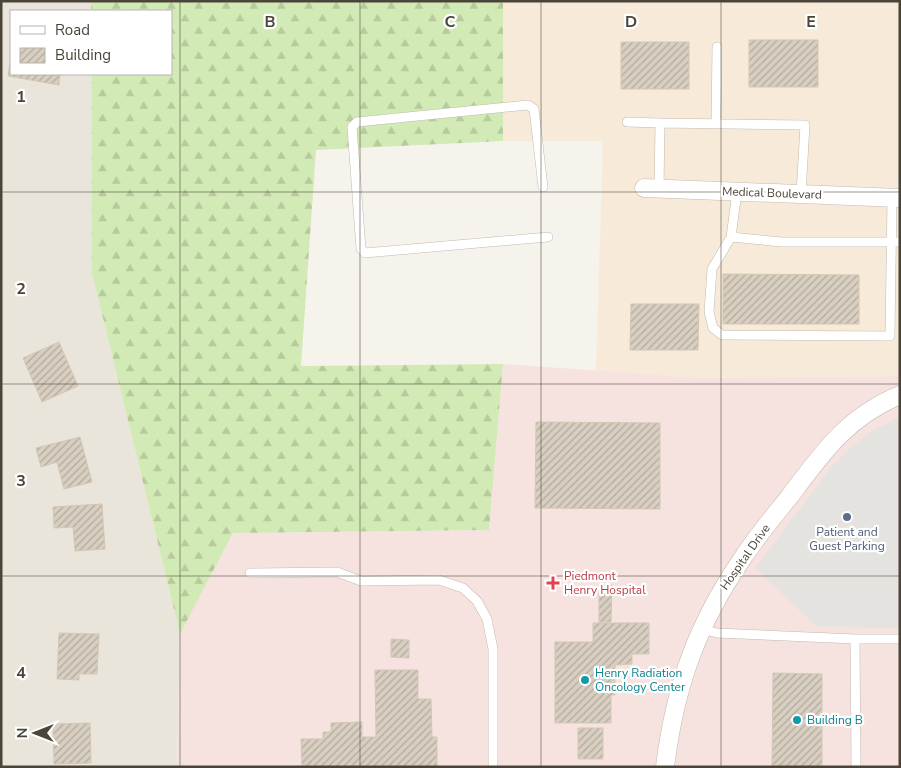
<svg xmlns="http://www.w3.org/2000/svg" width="901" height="768" viewBox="0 0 901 768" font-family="'Nunito Sans',sans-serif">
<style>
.residential{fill:#eae5da}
.commercial{fill:#f7ead8}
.medical{fill:#f6e3e0}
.forest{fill:url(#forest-firs)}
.parking{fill:#e5e3e0}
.building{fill:url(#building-hatch);stroke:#d3c7b4}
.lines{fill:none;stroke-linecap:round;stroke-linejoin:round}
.service-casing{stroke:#c2bbae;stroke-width:10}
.minor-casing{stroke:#c2bbae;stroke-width:19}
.service{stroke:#fff;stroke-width:9}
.minor{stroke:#fff;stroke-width:18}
.grid{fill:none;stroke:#4b4439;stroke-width:1;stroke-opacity:0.55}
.service-dot{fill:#5c6f8a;stroke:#fff;stroke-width:2}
.health-dot{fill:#e0444e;stroke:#fff;stroke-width:2}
.culture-dot{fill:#0f9aa8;stroke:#fff;stroke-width:2}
.labels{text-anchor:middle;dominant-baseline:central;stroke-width:4.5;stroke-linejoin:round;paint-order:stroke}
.street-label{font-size:12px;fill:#4b4439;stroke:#fff}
.service-label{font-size:12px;fill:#4e5e75;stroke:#fff}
.health-label{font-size:12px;fill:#be3a42;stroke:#fff;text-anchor:start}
.culture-label{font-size:12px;fill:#0d838f;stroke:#fff;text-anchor:start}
.grid-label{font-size:16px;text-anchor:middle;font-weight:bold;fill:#4b4439;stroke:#fff;stroke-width:4.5;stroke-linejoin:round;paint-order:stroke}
</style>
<defs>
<pattern id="forest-firs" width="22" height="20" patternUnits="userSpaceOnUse" patternTransform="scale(1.25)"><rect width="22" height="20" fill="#d2eab5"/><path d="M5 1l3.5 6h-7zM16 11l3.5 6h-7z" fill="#b6ca9c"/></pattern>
<pattern id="building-hatch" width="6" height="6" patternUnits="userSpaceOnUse" patternTransform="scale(1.25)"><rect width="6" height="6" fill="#d8cfc1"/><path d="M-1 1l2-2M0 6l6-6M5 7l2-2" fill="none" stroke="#b1aa9e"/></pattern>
</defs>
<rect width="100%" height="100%" fill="#f6f3ec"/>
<path class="residential" d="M1,1h90v10h-80v63h81v199l88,361 -3,133h-176z"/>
<path class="commercial" d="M503,1h397v375l-201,2 -103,-6 7,-231h-100z"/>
<path class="medical" d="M503,364l196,14 201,-2v391h-723l3,-133 53,-101 256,-3z"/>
<path class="forest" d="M91,1h412v140l-187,9 -15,216 202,-2 -14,166 -256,3 -53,101 -88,-361v-199h79v-63h-80z"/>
<path class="parking" d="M900,417v211l-83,-1 -62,-59 77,-102 20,-20 21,-16z"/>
<path class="building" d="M749,40h69v47h-69z
M621,42h68v47h-68z
M11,57v17h49l-1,11 -51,-9z
M723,274l136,1v49h-136z
M631,304h68l-1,46h-68z
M59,342l19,44 -36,16 -19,-44z
M536,422l124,1v86l-125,-1z
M80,437l12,45 -28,7 -7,-27 -16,5 -5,-19z
M102,504l3,45 -30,2 -2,-24 -19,1 -1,-21z
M599,585h13l-1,37h-12z
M593,623h56v31h-17v10l-17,1v30h-4v28h-56v-81h38z
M59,633l40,1 -2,40h-18v6l-22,-1z
M391,639l18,1v18l-18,-1z
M375,670h43v29h13l1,38h5v30h-135l-1,-28h22v-7h8v-9l31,-1v15h14z
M773,673l49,1v93h-50z
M90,723l1,40 -37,1 -1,-40z
M578,728h25v31h-25z"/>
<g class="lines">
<g class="service-casing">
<path id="service" d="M627,122l33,1
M716,123l1,-76
M543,187l-9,-78 -6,-4 -171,17 -5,5 9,122 4,4 183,-16
M659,189l1,-66 145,2 -4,69
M737,192l-6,45 -19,32 -3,43 4,16 9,7 168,1 2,-138
M731,237l50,5h119
M250,573l87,-1 24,9 78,-1 24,8 14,13 10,18 6,30v118
M702,629l15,4 138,6 1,128
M855,639h45"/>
</g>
<g class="minor-casing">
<path id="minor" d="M644,188l256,10
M665,767c10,-81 32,-143 79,-211 14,-21 30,-40 46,-60 33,-44 57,-79 110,-101"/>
</g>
<use href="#service" class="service"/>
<use href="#minor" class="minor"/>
</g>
<path class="grid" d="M180,1v766M360,1v766M541,1v766M721,1v766M1,192h899M1,384h899M1,576h899"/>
<circle class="service-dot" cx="847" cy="517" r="5"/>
<path class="health-dot" d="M550.5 575.5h5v5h5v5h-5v5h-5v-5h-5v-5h5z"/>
<g class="culture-dot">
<circle cx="585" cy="680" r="5"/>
<circle cx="797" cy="720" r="5"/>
</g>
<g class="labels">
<g class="street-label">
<text transform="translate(772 193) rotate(2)">Medical Boulevard</text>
<text transform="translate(745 557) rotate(-55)">Hospital Drive</text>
</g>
<g class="service-label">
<text x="847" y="532">Patient and<tspan x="847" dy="14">Guest Parking</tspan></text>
</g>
<g class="health-label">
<text x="564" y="576">Piedmont<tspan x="564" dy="14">Henry Hospital</tspan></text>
</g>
<g class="culture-label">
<text x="595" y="673">Henry Radiation<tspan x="595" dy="14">Oncology Center</tspan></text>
<text x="807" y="720">Building B</text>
</g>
</g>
<g class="grid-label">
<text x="270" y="27">B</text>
<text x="450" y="27">C</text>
<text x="631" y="27">D</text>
<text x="811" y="27">E</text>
<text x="21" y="102">1</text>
<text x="21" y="294">2</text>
<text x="21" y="486">3</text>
<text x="21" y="678">4</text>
</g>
<rect width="901" height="768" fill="none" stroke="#4b4439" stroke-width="5"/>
<rect x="10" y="10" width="162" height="65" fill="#ffffff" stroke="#b7b4b0"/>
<rect x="20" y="26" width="25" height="8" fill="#ffffff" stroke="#b7b4b0"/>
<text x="55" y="35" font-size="15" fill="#4b4439">Road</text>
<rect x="20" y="48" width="25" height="15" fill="url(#building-hatch)" stroke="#b7b4b0"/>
<text x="55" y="60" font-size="15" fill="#4b4439">Building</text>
<g transform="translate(35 733) rotate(270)" stroke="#ffffff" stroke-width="4" paint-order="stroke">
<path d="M0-4L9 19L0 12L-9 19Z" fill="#4b4439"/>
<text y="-8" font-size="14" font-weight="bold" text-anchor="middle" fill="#4b4439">N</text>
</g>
</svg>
